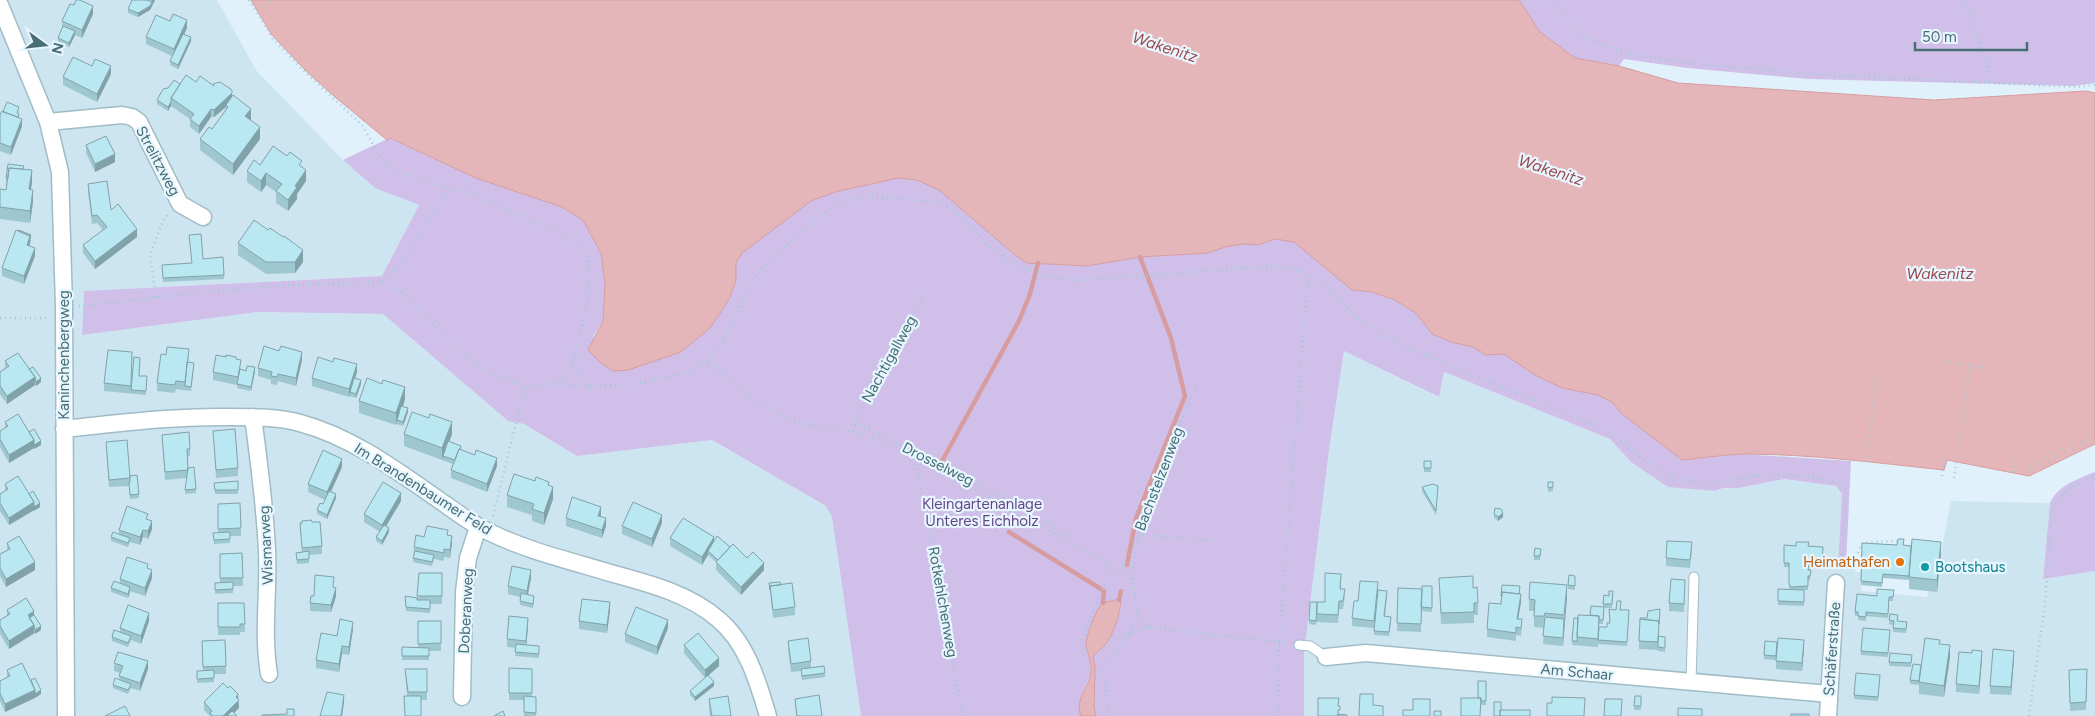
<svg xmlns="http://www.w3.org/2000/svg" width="2095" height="716" viewBox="0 0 2095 716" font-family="Figtree,sans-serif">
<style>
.residential{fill:#cde4f1}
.green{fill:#d0c0e9}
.water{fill:#e5b6b9;stroke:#d79c9f}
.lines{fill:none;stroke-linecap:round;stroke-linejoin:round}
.stream{stroke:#d79c9f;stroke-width:4.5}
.lane-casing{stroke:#a0bdc5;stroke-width:11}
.street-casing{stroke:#a0bdc5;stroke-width:19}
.path{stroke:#9cccd6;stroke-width:2.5;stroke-dasharray:1 4;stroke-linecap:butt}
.lane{stroke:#fff;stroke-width:9}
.street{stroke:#fff;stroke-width:16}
.wall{fill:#9fc7d0}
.shaded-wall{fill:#82a2a9}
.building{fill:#b9e7f2;stroke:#82a2a9}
.food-dot{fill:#e8710a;stroke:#e7f6ff;stroke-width:2}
.culture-dot{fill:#0f9aa8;stroke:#e7f6ff;stroke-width:2}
.labels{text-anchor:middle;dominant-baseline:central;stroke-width:4.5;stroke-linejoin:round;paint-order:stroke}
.street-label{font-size:15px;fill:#486d73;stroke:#e7f6ff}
.park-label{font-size:15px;fill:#654585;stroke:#e7f6ff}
.food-label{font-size:15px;fill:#c56008;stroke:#e7f6ff;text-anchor:end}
.culture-label{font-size:15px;fill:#0d838f;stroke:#e7f6ff;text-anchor:start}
.water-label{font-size:16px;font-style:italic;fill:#9c4a4e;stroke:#e7f6ff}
</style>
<rect width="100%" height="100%" fill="#e1f1fc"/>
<path class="residential" d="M0,0h217l39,70 87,90 32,28 44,17 -37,71 -298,15 -2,44 176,-23 125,2 125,107 16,3 53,32 135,-16 114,66 6,11 29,199h-861z
M1344,351l94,46 6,-25 166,67 21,23 84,29 8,-3h16l45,-9 52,7 6,8 -4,70 17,3v5h7l-1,19 66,6 1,-6h9l4,-38 10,-52 99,2 -7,76 52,-8v145h-791v-63l25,-203z"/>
<path class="green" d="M1519,0h576v83l-21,3 -266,-7 -121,-11 -63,-9 -5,7 -44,-8 -35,-26z
M389,138l87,40 86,29 21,13 18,33 4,30 -2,38 -10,16 73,20 15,-5 29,-24 20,-31 6,-17v-17l6,-10 25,-20 44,-32 24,-9 63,-14 19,2 22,10 76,65 12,8 60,3 53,-9 68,-4 17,-6 19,-3 14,1 17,-6 20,3 57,48 20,2 23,8 21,13 16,21 19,8 22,5 13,8 18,-1 58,34 36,7 14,7 9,11 61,47 59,-6 110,7 -5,104 -8,-1 4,-70 -6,-8 -52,-7 -45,9h-16l-8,3 -47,-4 -37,-25 -21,-23 -166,-67 -5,25 -95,-46 -15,99 -25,203v63h-208l-2,-9 1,-40 -2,-11c4,-4 9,-7 12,-11 8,-12 16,-30 16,-44h-11l-10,5 -14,35 4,20 1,12 -9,22 -2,18 1,3h-220l-29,-199 -6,-11 -114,-66 -135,16 -53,-32 -16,-3 -125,-107 -125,-2 -176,23 2,-44 298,-15 37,-71 -44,-17 -32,-28z
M2095,472v99l-52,8 7,-76c8,-18 28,-24 45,-31z"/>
<path class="water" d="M251,0h1268l21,32 35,26 44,8 59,17 256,17 152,-9 9,2v351l-66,32 -82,-16 -3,10c-66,-7 -134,-16 -201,-16 -20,1 -41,4 -61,6l-61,-47 -9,-11 -14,-7 -36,-7 -27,-13 -31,-21 -18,1 -13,-8 -22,-5 -19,-8 -16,-21 -21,-13 -23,-8 -20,-2 -58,-48 -19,-3 -17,6 -14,-1 -19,3 -17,6 -68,4 -53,9 -60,-3 -12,-8 -76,-65 -22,-10 -19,-2 -63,14 -24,9 -69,52 -6,10v17l-6,17 -9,15 -11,16 -29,24 -53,18 -15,1 -13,-9 -12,-12 15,-29 2,-38 -4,-30 -18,-33 -21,-13 -86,-29 -86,-40 -3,2 -52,-43 -28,-25 -36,-38z
M1117,599l4,1c-1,15 -7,33 -16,45 -3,4 -8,7 -12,11l2,11 -1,40 2,9h-15c-7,-16 8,-28 10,-44 1,-9 -3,-17 -5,-26 -1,-8 9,-33 14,-40 4,-7 12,-3 17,-7z"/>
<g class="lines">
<path class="stream" d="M942,461l77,-140 11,-27 8,-31
M1009,532l92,57
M1127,565l9,-47 49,-122 -14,-58 -31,-81
M1119,600l2,-9
M1103,603l1,-12"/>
<g class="lane-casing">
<path id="lane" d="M1299,645l11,1 16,11
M1691,682l3,-105"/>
</g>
<g class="street-casing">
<path id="street" d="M0,5l48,117 12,50 4,135 2,409
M48,122l74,-7 10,2 7,5 41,82 23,13
M253,417c6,45 12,89 14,134 2,41 -5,82 2,123
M64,429c56,-6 111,-13 167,-12 23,0 47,0 69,6 52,14 96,47 139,77 15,10 31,23 48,31 40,20 84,30 127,43 37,10 75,20 104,45 29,24 40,63 50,97
M1326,657l40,-4 463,41
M462,697l2,-105 4,-34 10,-31
M1828,716l8,-133"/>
</g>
<path class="path" d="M249,0l24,39 33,34 57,53 16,30 5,6 17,10 49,18
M1550,0l33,37 42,16 62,10 124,11 265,13 19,-2
M1964,0l25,71 -2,11
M257,10l17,-10
M382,282c32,-28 43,-59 68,-92h15l104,47 16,15 4,13v30l-9,41 -5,12 2,19 5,9 9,10
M156,297l-6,-42 13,-34 6,-8
M79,306l144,-16 72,-5 87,-3 21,11 57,59 23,18 42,17 34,-4 32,4 50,-4 46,-11 20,-10 16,-19 26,-56 12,-18 60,-54 13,-9 21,-8 18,-1 63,5 10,4 21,16 19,22 22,16 17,9 45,12 209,-15 18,4 11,5 22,16 27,27 46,28 194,80c37,22 67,58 113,57 18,-1 36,-6 53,-8 15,-1 67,2 79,10 4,3 4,6 4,10l-5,75
M0,318h50
M708,362l43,35 32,20 14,5 56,10 41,15 88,46 139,78 10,7c8,18 0,34 16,49l140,16
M1948,362l39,6
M559,382l12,-15 3,-15
M855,424l30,13 89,45 98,55
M853,431l3,-11 66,-121v-4l-6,-4
M2088,437l4,8
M2080,441l4,9
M2071,445l4,9
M2062,448l4,10
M2053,453l5,9
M2046,457l4,9
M916,459l47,257
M2037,461l5,9
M1867,462l10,-91
M2029,466l4,8
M2013,472l2,-12
M1942,476l3,-25
M1954,478l16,-113
M493,516l32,-129
M1137,534l78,7
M1122,566l10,2
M1853,567l8,-23 9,-2 31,-1
M1131,578l10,-60 56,-134
M1129,634l8,-20
M1086,665l-4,-25 30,-74
M1110,716l-8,-45 26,-36 19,-8
M1279,716v-74l29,-366
M2029,716l16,-112 7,-92c8,-21 23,-27 43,-36"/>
<use href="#lane" class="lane"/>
<use href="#street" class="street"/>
</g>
<path class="wall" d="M132,0h23l-5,10 -12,7 -10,-4v-4z
M93,14l-11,24 -7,-3 -6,12 -11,-5v-4l4,-10v-7z
M187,28l-3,6 7,7 -13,28 -8,-4v-4l2,-5 -26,-12v-7z
M92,66l19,8 -14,28 -34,-17v-8z
M196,82l17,3 19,11 19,24 9,19 -27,36 -33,-25v-11l12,-10 14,-20v-2l-12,10h-3l-12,17 -9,-7v-8l-19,-13 -3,5 -11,-7v-4l23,-16z
M19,111l-1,3 4,12 -11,29 -11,-4v-36l3,-3z
M86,145l29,17 -20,10 -9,-19z
M260,165l42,2 4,14 -9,13v5l-9,12 -12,-8v-11l-10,-7 -5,7 -14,-10v-11z
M24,169l8,13 -1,8 2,12 -3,21 -30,-4v-30l6,1 1,-8h-1v-4z
M88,184l49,53 -42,32 -12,-16v-8l20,-15 -6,-7 -5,1 -4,-32z
M268,230l15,7 20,25 -8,11 -29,1 -28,-19v-12z
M31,239l-2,7 6,10 -11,28 -22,-8v-8z
M203,259l21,16v4l-61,3 -1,-17 29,-2z
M279,351l23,9 -6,26 -18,-5 -1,4 -6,-1v-4l-13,-4v-8z
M132,352l-1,35 8,-11h8l-1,19 -42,-4v-8z
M189,357l-1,5 6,5 -3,24 -15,-2 -1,4 -18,-2v-8z
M236,359l5,11 14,1 -4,20 -14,-3v-3l-24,-5v-8z
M5,361l24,8 12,13 -5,4 -1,-1 -28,19 -7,-10v-22l5,-4z
M357,372l-2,6 6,6 -5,14 -6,-2 -1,1 -37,-11v-8z
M405,399l-2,8 5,5 -5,14 -6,-2 -1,1 -37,-12v-12z
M5,422l24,10 12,13 -7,4v-1l-25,15 -9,-16v-16l5,-3z
M213,431l25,37v8l-22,2z
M404,434h48l-3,8 12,8 36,16 -10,26 -36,-14v-8l2,-6 -49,-18z
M162,435l28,14v7l-3,1 1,11 8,21v4l-11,1 2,-16 -22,2z
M106,442l24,34 9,18v4l-9,1 -1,-13 -20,1z
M1424,461h7v11h-7z
M342,467l-11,25 5,6 -9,21 -10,-5v-4l6,-6 2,-4 -17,-8v-8z
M238,481v13h-23l-1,-11z
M1553,482v9l-5,1v-6z
M5,484l24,10 11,13 -31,18 -9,-14v-17l5,-3z
M549,486l4,13 -9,26 -12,-4v-6l-25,-8v-12z
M1422,487l16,3 -2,25 -14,-24z
M401,501l-15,25 3,6 -7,13 -6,-4v-4l4,-5 -16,-10v-8z
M240,503l1,33h-11v7l-16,1 -1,-11h5v-29z
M1494,514l9,3 -5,4 -4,-3z
M601,515v2l5,9 -4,12 -36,-12v-8z
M148,520l4,9 -4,10 -5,-2 -3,8 -10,-3 -2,5 -17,-6v-4l8,-3v-4z
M312,522l10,24v8l-13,1v8l-12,1 -1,-11 6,-1 -2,-29z
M662,523l-10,24 -30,-13v-8z
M448,535l4,8 -2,15 -6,-1v4l-10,-2 -2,7 -19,-4 1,-15 10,-10z
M670,538l44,3 16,6 17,11 17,12 -23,25 -25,-25v-8l-8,-7 -6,10 -32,-19z
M7,543l28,27 -29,17 -6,-11v-22l7,-4z
M1862,543l42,2 37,8 -4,39 -28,-3v-9l-26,-2 -1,9 -21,-2z
M1784,545l39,2 -1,22 -13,-1 -1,2h3l-1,10h-2v10h-6h2v16l-26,-1v-16l12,1 -1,-1v-22h-5z
M1541,549l-1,11h-6v-4z
M1692,550l-2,18 -24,-2v-8z
M242,553l1,33h-10v7l-18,1v-11l5,-1v-28z
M148,568l4,10 -7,18 -15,-5 -2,7 -17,-6v-4l9,-5v-4z
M442,573v31h-12v9l-24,-2 -1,-15 12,4v-4z
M1575,576v14l-7,-1v-4z
M531,578l-3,17 6,5 -1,8 -13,-3v-8l-12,-3v-8z
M1439,578l34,10 5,15v12h-4v8l-33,1z
M1341,582v7l4,8 -2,12h-4l-1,14 -21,-1v-1l-1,4 -7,-1v-4l8,-18h8z
M769,583l12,2 14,22v8l-22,3z
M1432,586v26l-11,-1v-2v23l-24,-1 1,-43 24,1z
M1685,587l-1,25 -15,-1v-8z
M334,588l2,8 -5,16 -21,-1v-8l4,-7z
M1894,590l-1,11h-4l-1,17 -22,-2v5l-8,-1v-4h-3v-4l22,-16z
M1378,591l9,4 -2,21 6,5 -2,15 -15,-1v-7l-22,-2v-8l6,-17z
M1613,591l-1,17h-8l-1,16h-4v3h8l14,-17h8l-2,36 -29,-2v-1v4l-26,-2 2,-27h4l12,-3 13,-8 1,-12 5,1z
M1519,594l2,8 -3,17 4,8 -1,9 -5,-1v6l-29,-4v-8l14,-25v-8z
M1567,597l-4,49 -20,-2 1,-16 -10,-1v-16h-5v-12z
M218,603h26l1,29h-5v3h-22z
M7,610l27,6 7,14 -32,19 -9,-15v-14l7,-4z
M610,610l-3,23 -28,-4v-8z
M1890,614l8,7 9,1 -1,11 -13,-1v-7l-4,-1z
M149,621l-8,23 -10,-4 -3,7 -16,-6v-4l8,-5v-4z
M418,621h23v30h-12v9h-27v-13h16z
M528,626l-2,19 13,5v8l-24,-2 1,-8 -9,-1v-8z
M668,628l-11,27 -32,-13v-8z
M353,629l-4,26 -7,-1 -3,18 -23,-4v-8l21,-24z
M1890,630l-2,27 -27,-2v-4z
M1658,636l7,1v15l-7,-1v-1l-19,-1v-8z
M225,640l1,34h-12v8l-17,1v-12h6l-1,-30z
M788,641l23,20v7l14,5v4l-23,3 -1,-9 -10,1 -3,-23z
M1765,641l39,7 -2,23 -26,-2v-9l-12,-1z
M1940,644l10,13 -6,40 -25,-3v-9l-9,-1v-4l11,-15z
M684,645l35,21 -11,10 6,10 -19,15 -5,-6v-4l15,-13 -21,-25z
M1890,653l22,2 -1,12 -22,-1z
M1982,658l-3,36 -23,-2v-8z
M2014,659l-3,36 -21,-1v-8z
M114,663l34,6 -8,22 -9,-3 -3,6 -15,-6v-3l6,-5 1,-7 -6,-2z
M509,668l23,1v28h4v19h-12v-16h-15z
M405,669h22v31h-6l-14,-4z
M2087,669l-1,41 -16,1 -1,-41z
M7,670l24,10 10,14 -36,18 -5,-11v-20l7,-3z
M1880,679l-2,22 -24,-2v-4z
M1486,681v24h-5l-3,-7z
M1635,696h6v14h-7z
M238,699l1,9 -5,5 3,3h-27l-6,-6v-8z
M709,699l22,17h-21l-1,-9z
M795,699l27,17h-26z"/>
<path class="shaded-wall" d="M152,0h3l-5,10 -12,7v-4l14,-11z
M93,6v8l-11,24v-8z
M187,20v8l-13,29v-8z
M75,31v4l-6,12v-4z
M191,37v4l-13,28v-4z
M111,66v8l-14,28v-8z
M232,93v8l-6,4v2l-12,10v-7z
M171,102v4l-3,5v-4z
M211,109v8l-12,17v-8z
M251,109v11l-6,8v-12z
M22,119v7l-11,29v-8z
M260,127v12l-27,36v-11z
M115,154v8l-20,10v-8z
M32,170v12l-3,19v-12z
M306,170v11l-9,13v5l-9,12v-11l7,-14z
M266,173v12l-5,7v-11z
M33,190v12l-3,21v-12z
M137,229v8l-42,32v-8z
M31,235l-1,9 -3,9v-8z
M35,248v8l-11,28v-8z
M303,250v12l-8,11v-11z
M302,352v8l-6,26v-8z
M357,364v8l-6,20h-1l-1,5v-8z
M255,367v4l-4,20v-4z
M35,377v8l-28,19v-8z
M41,378v4l-5,4v-4z
M361,380v4l-5,14v-4z
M405,387v12l-7,22 -1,-1 -1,5v-12z
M408,408v4l-5,14v-4z
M452,422v12l-8,22h-1l-1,4v-12z
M34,440v8l-25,15v-8z
M41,441v4l-7,4v-4z
M497,458v8l-10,26v-8z
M342,459v8l-15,33v-8z
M553,487v12l-9,26v-12z
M401,493v8l-19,32v-8z
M336,494v4l-9,21v-4z
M34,502v8l-25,15v-7z
M40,503v4l-6,4v-4z
M601,507v8l-3,9v-8z
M1503,513v4l-5,4v-4z
M662,515v8l-10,24v-8z
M606,518v8l-4,12v-8z
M152,521v8l-4,10v-8z
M389,528v4l-7,13v-4z
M143,530v7l-3,8v-8z
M452,536v7l-2,15v-8z
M714,537v7l-6,7v4l-6,10v-8z
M1941,542v11l-4,39v-12z
M35,562v8l-29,17v-8z
M764,563v7l-23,25v-8z
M152,570v8l-7,18v-8z
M531,570v8l-4,20v-7z
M1567,585v12l-4,49v-8z
M130,587v4l-2,7v-4z
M336,588v8l-5,16v-7z
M1521,594v8l-4,24v-7z
M610,602v8l-3,23v-8z
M34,611v7l-5,4 -1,-7z
M149,613v8l-8,23v-8z
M528,618v8l-2,23v-8z
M668,620v8l-11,27v-8z
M353,622v7l-4,26v-8z
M34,625v8l-25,16v-8z
M41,626v4l-6,4v-4z
M1804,640v8l-2,23v-8z
M1950,645v12l-6,40v-11z
M342,646v8l-3,18v-8z
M1982,651v7l-3,36v-8z
M2014,651v8l-3,36v-8z
M719,658v8l-14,12v-8z
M148,661v8l-8,22v-8z
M714,682v4l-19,15v-4z
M35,690v8l-30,14v-8z
M41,690v4l-6,4v-4z
M238,694l1,14 -8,8h-8l13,-19z
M344,695v8l-2,13h-1z"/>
<path class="building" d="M76,0h4l13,6 -11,24 -20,-9 8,-17 4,1z
M132,0h15l5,2 -2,4 -12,7 -10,-4z
M173,14l14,6 -13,29 -28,-12 10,-22 14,6z
M63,26l12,5 -6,12 -11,-5z
M183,34l8,3 -13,28 -8,-4z
M73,57l19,9 3,-7 16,7 -14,28 -34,-17z
M186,75l10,7 4,-6 14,10 -1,-2 7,-2 12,8v3l-18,17 -3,-1 -12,17 -9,-7 4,-5 -23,-16z
M174,80l6,4 -9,14v4l-3,5 -11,-7 6,-11 5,-1z
M233,95l18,14 -6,7 15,11 -27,37 -33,-25 9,-12 3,2 16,-22 -2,-2z
M7,102l12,5 -2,6 2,1 -1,3 -15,-5z
M2,111l20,8 -11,28 -11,-4v-28z
M106,136l9,18 -20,10 -9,-19z
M273,146l14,10 3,-4 12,9 -3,4 7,5 -11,16 2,1 -9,13 -12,-9 6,-7 -16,-11 -5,8 -14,-10 7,-11 6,5z
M8,164l16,2 -1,3 -14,-1 -1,10h-2z
M9,168l23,2 -3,19 4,1 -3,21 -30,-4v-18l6,1z
M107,181l4,29 7,-6 19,25 -42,32 -12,-16 24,-18 -10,-12 -5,1 -4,-32z
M254,220l14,10 2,-2 13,9 1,-1 19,14 -8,12h-29l-28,-19z
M16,230l14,6 -3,9 8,3 -11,28 -22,-8z
M19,230l12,5 -1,3v-2l-12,-5z
M201,234l2,25 20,-2 1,18 -61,3 -1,-13 30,-2 -3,-28z
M264,346l15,5 2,-5 21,6 -6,26 -18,-4 -1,3 -6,-1 1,-4 -14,-4z
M167,347l22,2 -4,33 -9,-1 -1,4 -18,-2 4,-29 5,1z
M108,350l24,2 -1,34 -27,-3z
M18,353l17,24 -28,19 -7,-10v-14l9,-6 -4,-5z
M216,355l10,2v-2l10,2v2l5,1 -3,17 -25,-5z
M134,357l6,1 -1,18h8l-1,15 -15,-1z
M318,357l15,5 1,-4 23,6 -8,25 -37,-11z
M187,362l7,1 -3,24 -6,-1z
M247,366l8,1 -4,20 -14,-3 3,-15 6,2z
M33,367l8,11 -5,4 -1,-5 -6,-8z
M354,378l7,2 -5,14 -6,-2z
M367,378l15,6 1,-4 22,7 -9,26 -37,-12z
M401,406l7,2 -5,14 -6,-2z
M412,412l17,6 1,-4 22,8 -10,26 -38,-14z
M18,414l16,26 -25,15 -9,-16v-8l8,-5 -3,-4z
M34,429l7,12 -7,4v-5l-5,-8z
M235,429l3,39 -22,2 -3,-39z
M189,432l1,17h-3l1,21 -23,2 -3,-37z
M127,440l3,38 -21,2 -3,-38z
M448,441l13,5 -1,3h-1l-4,11 -12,-4z
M459,449l16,6 1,-5 21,8 -10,26 -36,-14z
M323,450l19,9 -15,33 -19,-8z
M1424,461h7v7h-7z
M194,467l2,22 -11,1 3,-22z
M514,474l21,7 1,-4 13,5 -1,3 5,2 -9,26 -12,-4 2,-5 -27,-9z
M137,475l2,19 -9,1 -1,-13h1v-6z
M18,476l16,26 -25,16 -9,-15v-9l8,-5 -3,-5z
M238,481v9h-23l-1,-7z
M383,482l18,11 -19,32 -18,-11z
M1548,482h5v5l-5,1z
M1433,484l5,2 -2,25 -14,-24z
M33,491l7,12 -6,4v-5l-5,-8z
M329,491l7,3 -9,21 -10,-5 3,-7 3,1z
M572,497l29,10 -3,9 8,2 -4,12 -36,-12z
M633,502l29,13 -10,24 -30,-13z
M240,503l1,25 -23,1v-25z
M127,506l21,8 -2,5 6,2 -4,10 -5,-1 -3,7 -21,-7z
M1495,508l6,1 2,4 -5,4 -4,-3z
M683,518l31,19 -12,20 -32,-19z
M311,520l1,2h8l2,24 -20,2 -2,-25h2v-2z
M384,525l5,3 -7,13 -6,-4z
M427,526l21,4 -1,5 5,1 -2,14 -6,-1v4l-30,-6 2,-12 8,2z
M113,532l17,6 -2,5 -17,-6z
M230,532v7l-16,1 -1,-7z
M19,536l16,26 -29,17 -6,-11v-14l10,-5 -3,-6z
M717,536l13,11 -12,13 -10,-9z
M1898,539h6l-1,6 8,1 -2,30 -26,-2 -1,9 -21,-2 1,-38 35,2z
M1912,539l29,3 -4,38 -28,-3z
M1667,541l25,1 -2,18 -24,-2z
M1796,542h13l-1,4 15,1 -1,18 -13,-1 -1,6h3l-1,6h-2v10l-16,1 -3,-2v-22h-5v-18l12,1z
M733,544l14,14 6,-6 11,11 -23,24 -25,-25z
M1535,548l6,1 -1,7h-6z
M309,551v8l-12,1 -1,-7z
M415,551l19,4 -2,7 -19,-4z
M242,553l1,25h-23v-24z
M127,557l21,7 -1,4 5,2 -7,18 -25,-9z
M512,566l19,4 -4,21 -19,-5z
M419,573h23v23h-25z
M1325,573l16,1 -1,15h5l-2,12h-4l-1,14 -21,-1v-12h8z
M315,575l19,2 -1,10 3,1 -5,17 -21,-2 1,-7h3z
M1569,575l6,1v10l-7,-1z
M1473,576v12l4,-1 1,16h-4v9l-33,1 -2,-35z
M1671,579l14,1 -1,24 -15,-1z
M114,581l16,6 -2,7 -17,-6z
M1360,581l18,1 -4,39 -22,-3 2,-17h4z
M233,582v7l-18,1v-7z
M780,582l1,3 -11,1v4l-1,-7z
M1530,582l37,3 -3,30 -19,-2 -1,3h-10l1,-16 -6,-1z
M792,583l3,24 -22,3 -3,-24z
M1502,585l18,1 -1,8 -17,-2v4h-1z
M1422,586h10v22l-11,-1z
M1398,588l24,1 -1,35 -24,-1z
M1778,589l26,1v12l-26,-1z
M1877,589l17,1 -1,7h-4l-1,17 -22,-2v5l-8,-1v-4h-3l2,-18 20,2z
M1378,590l9,1 -3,25 7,1 -2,15 -15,-1z
M1609,591h4l-1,13h-9l1,-9 5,1z
M1502,592l19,2 -4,25h5l-1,9 -5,-1v6l-29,-4 2,-26 12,1z
M521,593l13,3 -1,8 -13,-3z
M405,596l12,2v2h13v9l-24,-2z
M26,598l8,13 -6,4 6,10 -25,16 -9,-15v-6l10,-6 -3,-4z
M582,599l28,3 -3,23 -28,-4z
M1617,601h4l-1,9h9l-2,32 -29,-2 1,-13h8v-4h3l-1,-14 7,1z
M1310,602h7l-1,19 -7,-1z
M218,603h26l1,21h-5v3h-22z
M128,605l21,8 -8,23 -21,-8z
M1591,606l13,1 -1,13h-4v-4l-9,-1z
M636,607l32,13 -11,27 -32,-13z
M1660,609l-1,15v-3l-19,-2v-1h7l1,-7z
M1890,614l8,1 -1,6 10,1 -1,7 -13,-1 1,-7 -5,-1z
M34,615l7,11 -6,4 -1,-5 -5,-7z
M1578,615l21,1 -1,23 -21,-2z
M509,616l19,2 -2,23 -19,-2z
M1545,617l19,2 -1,19 -20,-2z
M1574,618h4l-1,23h-5z
M340,619l13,3 -4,25 -7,-1 -3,18 -23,-4 5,-27 16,3z
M1640,619l19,2 -1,21 -19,-1z
M418,621h23v22l-23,1z
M1863,628l27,2 -2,23 -27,-2z
M114,630l17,6 -3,7 -16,-6z
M698,633l21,25 -14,12 -21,-25z
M1658,636l7,1v11l-7,-1z
M808,638l3,23 -20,3 -3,-23z
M1778,638l26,2 -2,23 -26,-2z
M1925,638l15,2 -1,4 11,1 -6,41 -25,-4z
M225,640l1,26 -23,1 -1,-26z
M1765,641l12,1 -1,14 -12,-1z
M516,644l23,2v8l-24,-2z
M402,647l27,1v8h-27z
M1993,649l21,2 -3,36 -21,-1z
M1972,650l10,1 -3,35 -23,-2 3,-32 13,1z
M118,652l30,9 -8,22 -21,-7 4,-10 -9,-3z
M1890,653l22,2 -1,8 -22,-1z
M22,663l13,27 -30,14 -5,-11v-12l10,-5 -3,-6z
M1913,664l8,1 -2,16 -9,-1z
M824,666l1,7 -23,3 -1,-7z
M509,668l23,1v24h-23z
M405,669h22v23h-19z
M2087,669l-1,33 -16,1 -1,-33z
M214,670v8l-17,1v-8z
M1856,673l24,2 -2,22 -24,-2z
M708,675l6,7 -19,15 -5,-6z
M35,678l6,12 -6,4v-4l-4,-10z
M115,678l16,6 -3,6 -15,-5z
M1478,681h8v20h-5v-3h-3z
M223,683l5,5 2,-2 8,8 -2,3 3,3 -16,16h-10l-3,-3 2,-2 -8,-9z
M327,692l17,3 -3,21h-21z
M1360,694h13v11l10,1v10h-24z
M819,695l3,21h-25l-2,-17z
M404,696h17v20h-16z
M524,696l12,1v16l-12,-1z
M728,696l3,20h-19l-3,-17z
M1635,696h6v10h-7z
M1552,697l33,1 -1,18h-37v-13h5z
M1318,698h21l-1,8h2v4h-2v6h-20z
M1461,698h20l-1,18h-19z
M1413,699h17v17h-27v-6h10z
M1605,699h17l-1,17h-17z
M1494,702h7v8h-1v6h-6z
M125,706l5,10h-25z
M1678,708l24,1v7h-24z
M287,709h7v7h-32v-1l25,-1z
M1500,710h30v6h-30z
M232,711l5,5h-10z
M503,711l2,5h-11z
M1434,711h7v5h-7z
M1338,714l9,1v1h-9z
M1791,714h18v2h-18z"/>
<circle class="food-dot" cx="1900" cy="562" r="5"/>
<circle class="culture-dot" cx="1925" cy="567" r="5"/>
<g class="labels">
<g class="street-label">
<text transform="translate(158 161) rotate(62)">Strelitzweg</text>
<text transform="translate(64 355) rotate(-90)">Kaninchenbergweg</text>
<text transform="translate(889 359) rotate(-61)">Nachtigallweg</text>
<text transform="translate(938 464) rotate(27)">Drosselweg</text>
<text transform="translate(1159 479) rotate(-69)">Bachstelzenweg</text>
<text transform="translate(423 489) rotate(32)">Im Brandenbaumer Feld</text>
<text transform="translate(266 545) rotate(-93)">Wismarweg</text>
<text transform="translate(943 602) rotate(80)">Rotkehlchenweg</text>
<text transform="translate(466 611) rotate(-87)">Doberanweg</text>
<text transform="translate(1832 649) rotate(-86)">Schäferstraße</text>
<text transform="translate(1577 672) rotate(5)">Am Schaar</text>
</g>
<g class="park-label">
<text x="982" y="504">Kleingartenanlage<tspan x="982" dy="17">Unteres Eichholz</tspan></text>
</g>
<g class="food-label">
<text x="1890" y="562">Heimathafen</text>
</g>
<g class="culture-label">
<text x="1935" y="567">Bootshaus</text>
</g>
<g class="water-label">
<text transform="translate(1165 47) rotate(18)">Wakenitz</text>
<text transform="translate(1551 170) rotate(18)">Wakenitz</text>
<text x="1940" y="273">Wakenitz</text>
</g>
</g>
<g transform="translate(45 45) rotate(105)" stroke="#e7f6ff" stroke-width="4" paint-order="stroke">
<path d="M0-4L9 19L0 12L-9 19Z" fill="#486d73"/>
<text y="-8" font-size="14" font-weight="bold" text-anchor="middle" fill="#486d73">N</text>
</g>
<path d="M1915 42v8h112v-8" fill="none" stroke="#486d73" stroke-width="2.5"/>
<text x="1922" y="42" font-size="15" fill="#486d73" stroke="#e7f6ff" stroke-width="4" paint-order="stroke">50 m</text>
</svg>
